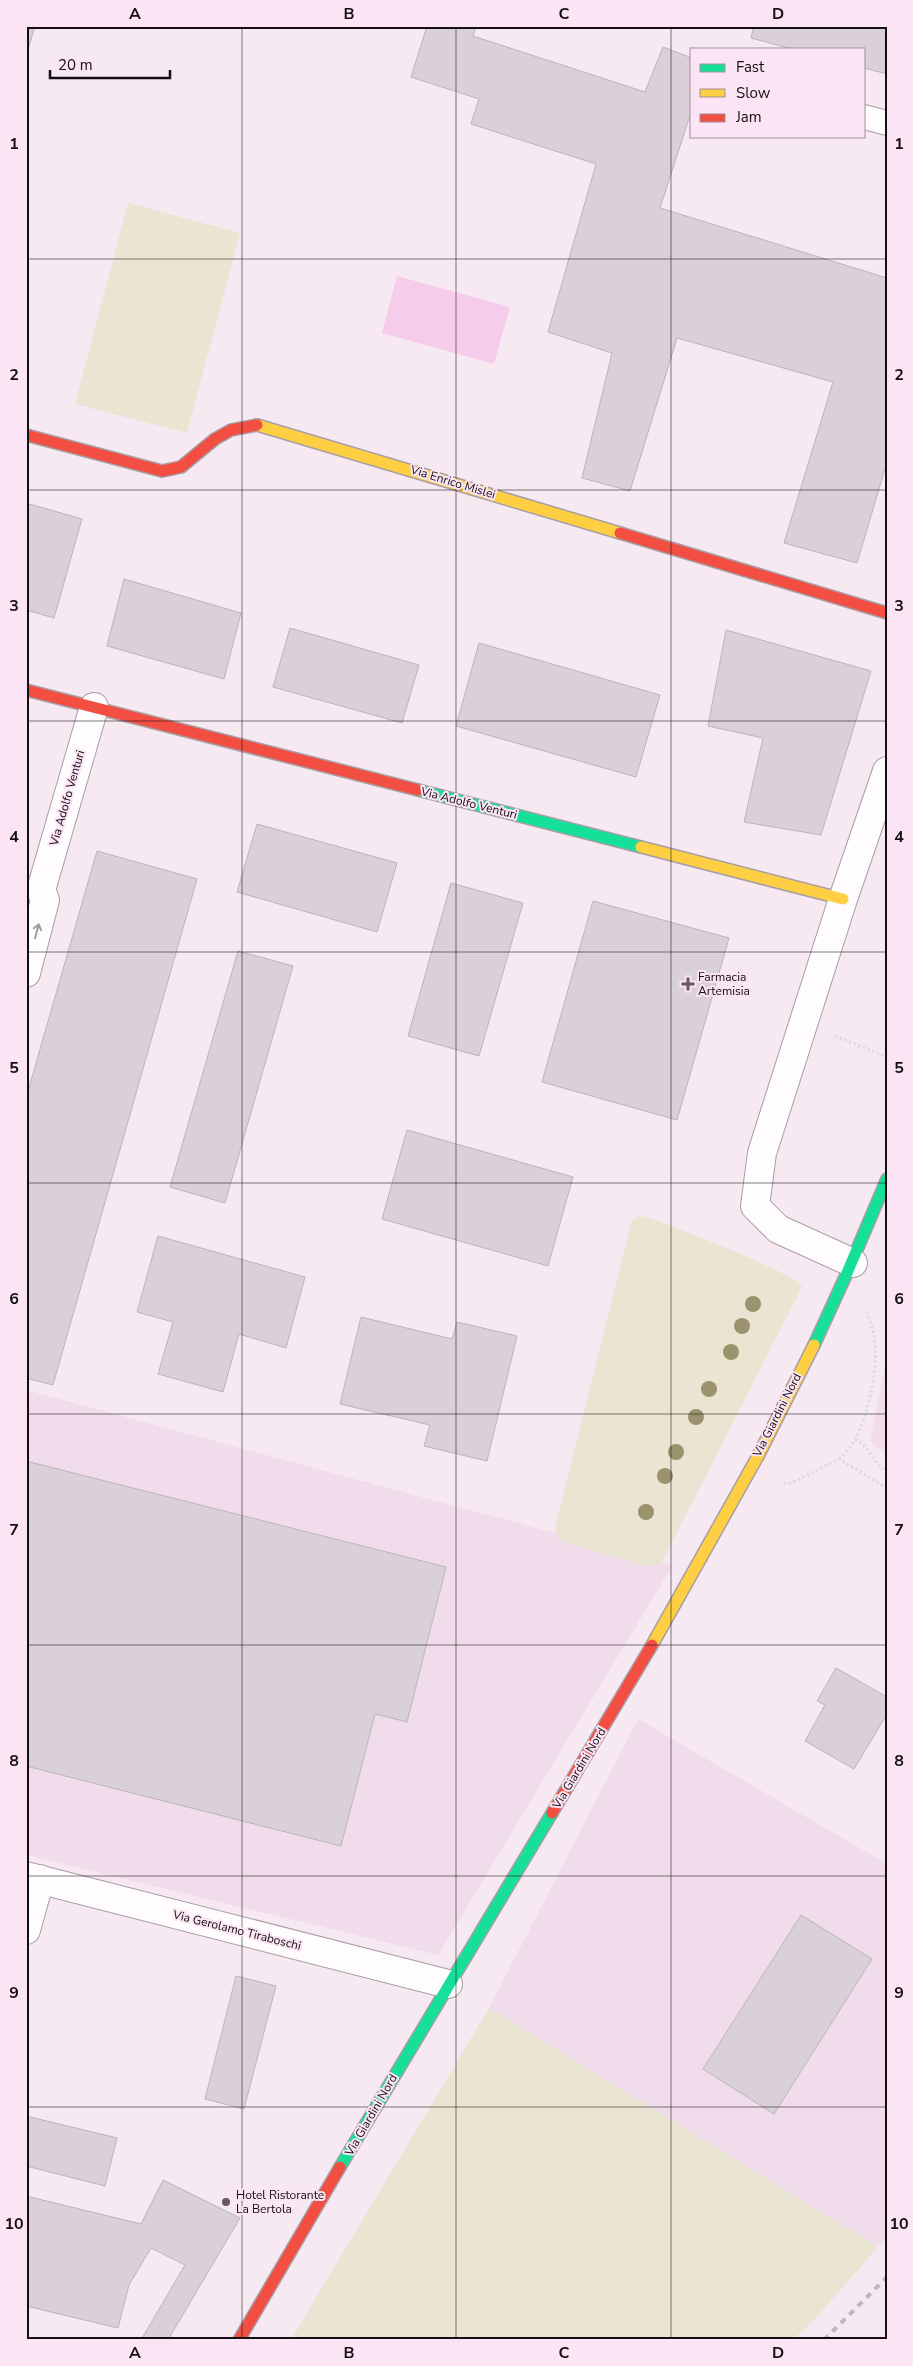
<svg xmlns="http://www.w3.org/2000/svg" width="913" height="2366" viewBox="0 0 913 2366" font-family="'Nunito Sans',sans-serif">
<style>
.built{fill:#f1dceb}
.green{fill:#eae4d2}
.water{fill:#f5ccea}
.building{fill:#dad1d8;stroke:#bdb3b9}
.lines{fill:none;stroke-linecap:round;stroke-linejoin:round}
.lane-casing{stroke:#a89ea5;stroke-width:26}
.street-casing{stroke:#a89ea5;stroke-width:30}
.fast-casing{stroke:#a89ea5;stroke-width:14}
.slow-casing{stroke:#a89ea5;stroke-width:14}
.jam-casing{stroke:#a89ea5;stroke-width:14}
.path{stroke:#e0dbde;stroke-width:3;stroke-dasharray:2.5 2.5;stroke-linecap:butt}
.lane{stroke:#fefcfd;stroke-width:24}
.street{stroke:#fefcfd;stroke-width:28}
.fast{stroke:#16e098;stroke-width:11}
.slow{stroke:#ffcf43;stroke-width:11}
.jam{stroke:#f24e42;stroke-width:11}
.rail{stroke:#bbb8ba;stroke-width:4;stroke-dasharray:6 6;stroke-linecap:butt}
.tree{fill:#9a936d}
.oneway{stroke:#a19d9f}
.grid{fill:none;stroke:#150e13;stroke-width:1;stroke-opacity:0.55}
.poi-dot{fill:#645b61;stroke:#fbe4f4;stroke-width:2}
.labels{text-anchor:middle;dominant-baseline:central;stroke-width:4;stroke-linejoin:round;paint-order:stroke}
.street-label{font-size:12px;fill:#150e13;stroke:#fbe4f4}
.poi-label{font-size:12px;fill:#150e13;stroke:#fbe4f4;text-anchor:start}
.neatline{fill:none;stroke:#150e13;stroke-width:2}
.grid-label{font-size:16px;text-anchor:middle;font-weight:bold;fill:#150e13}
</style>
<rect width="100%" height="100%" fill="#f6e9f2"/>
<path class="built" d="M887,1355v100l-17,-14z
M26,1390l647,175 -235,390 -412,-100z
M638,1719l249,145v373l-9,10 -389,-239z"/>
<path class="green" d="M128,203l112,30 -53,200 -112,-29z
M640,1216l11,2c22,9 145,55 151,69l-139,273 -4,5 -9,2 -86,-25 -6,-5 -3,-10 76,-302 1,-4z
M489,2008l389,239 -63,72 -22,21h-502z"/>
<path class="water" d="M397,276l113,31 -16,57 -112,-31z"/>
<path class="building" d="M26,26h9l-9,30z
M427,26h49l-3,10 172,56 18,-45 29,11v51l-32,99 227,70v184l-30,101 -73,-20 49,-161 -156,-44 -47,153 -48,-13 30,-125 -64,-21 48,-168 -125,-40 8,-25 -68,-22z
M754,26h133v48l-23,-6v-19h-72l-41,-11z
M26,503l56,16 -28,99 -28,-8z
M124,579l117,34 -17,66 -117,-33z
M290,628l129,37 -17,58 -129,-36z
M726,630l145,41 -50,164 -77,-13 19,-84 -55,-12z
M479,643l181,52 -24,82 -180,-51z
M257,824l140,39 -20,69 -140,-40z
M97,851l100,28 -144,506 -27,-7v-280z
M451,883l72,20 -44,153 -71,-20z
M593,901l136,37 -52,182 -135,-38z
M238,951l55,15 -68,237 -55,-16z
M407,1130l166,47 -25,89 -166,-47z
M158,1236l147,41 -19,71 -47,-14 -16,58 -65,-18 15,-52 -36,-10z
M361,1317l91,22 5,-17 60,14 -30,125 -63,-15 6,-21 -90,-21z
M26,1461l420,106 -39,155 -32,-8 -34,132 -315,-80z
M836,1668l51,29v17l-33,55 -49,-28 20,-36 -8,-4z
M801,1915l71,44 -98,155 -71,-45z
M236,1976l40,10 -32,123 -39,-10z
M26,2116l91,22 -12,48 -79,-20z
M163,2180l77,38 -72,122h-27l44,-75 -34,-17 -22,37 -11,43 -92,-22v-110l115,28z"/>
<g class="lines">
<g class="lane-casing">
<path id="lane" d="M864,117l23,6"/>
</g>
<g class="street-casing">
<path id="street" d="M26,973l19,-73 -4,-10 53,-183
M853,1263l-75,-34 -23,-23 7,-53 81,-254 44,-128
M26,1876l422,108
M26,1930l14,-51"/>
</g>
<g class="fast-casing">
<path id="fast" d="M418,790l223,57
M814,1345l33,-72 40,-94
M340,2167l212,-354"/>
</g>
<g class="slow-casing">
<path id="slow" d="M257,425l363,108
M641,847l202,52
M652,1645l106,-189 56,-111"/>
</g>
<g class="jam-casing">
<path id="jam" d="M26,435l136,36 19,-4 34,-28 16,-9 26,-5
M620,533l267,80
M26,690l392,100
M552,1813l100,-168
M239,2340l101,-173"/>
</g>
<path class="path" d="M835,1036l52,21
M855,1439c19,11 15,22 32,33
M839,1459c6,-6 13,-14 17,-21 16,-34 28,-90 11,-125
M784,1483l5,1 50,-25 48,29"/>
<use href="#lane" class="lane"/>
<use href="#street" class="street"/>
<use href="#fast" class="fast"/>
<use href="#slow" class="slow"/>
<use href="#jam" class="jam"/>
<path class="rail" d="M824,2340l63,-63"/>
</g>
<g class="tree">
<circle cx="753" cy="1304" r="8"/>
<circle cx="742" cy="1326" r="8"/>
<circle cx="731" cy="1352" r="8"/>
<circle cx="709" cy="1389" r="8"/>
<circle cx="696" cy="1417" r="8"/>
<circle cx="676" cy="1452" r="8"/>
<circle cx="665" cy="1476" r="8"/>
<circle cx="646" cy="1512" r="8"/>
</g>
<defs><path id="oneway-shaft" d="M-6 0H5M1.5-3L5.5 0L1.5 3" fill="none" stroke-width="1.6" stroke-linecap="round" stroke-linejoin="round" transform="scale(1.25)"/></defs>
<use class="oneway" href="#oneway-shaft" transform="translate(37 931) rotate(-75)"/>
<path class="grid" d="M242,26v2314M456,26v2314M671,26v2314M26,259h861M26,490h861M26,721h861M26,952h861M26,1183h861M26,1414h861M26,1645h861M26,1876h861M26,2107h861"/>
<g class="poi-dot">
<path d="M685.5 976.5h5v5h5v5h-5v5h-5v-5h-5v-5h5z"/>
<circle cx="226" cy="2202" r="5"/>
</g>
<g class="labels">
<g class="street-label">
<text transform="translate(453 482) rotate(17)">Via Enrico Mislei</text>
<text transform="translate(67 798) rotate(-74)">Via Adolfo Venturi</text>
<text transform="translate(469 803) rotate(14)">Via Adolfo Venturi</text>
<text transform="translate(777 1415) rotate(-63)">Via Giardini Nord</text>
<text transform="translate(579 1768) rotate(-59)">Via Giardini Nord</text>
<text transform="translate(237 1930) rotate(14)">Via Gerolamo Tiraboschi</text>
<text transform="translate(371 2115) rotate(-60)">Via Giardini Nord</text>
</g>
<g class="poi-label">
<text x="698" y="977">Farmacia<tspan x="698" dy="14">Artemisia</tspan></text>
<text x="236" y="2195">Hotel Ristorante<tspan x="236" dy="14">La Bertola</tspan></text>
</g>
</g>
<rect width="913" height="2366" fill="none" stroke="#fbe4f4" stroke-width="55"/>
<rect x="690" y="48" width="175" height="90" fill="#fbe4f4" stroke="#9f8e9a"/>
<rect x="700" y="64" width="25" height="8" fill="#16e098" stroke="#9f8e9a"/>
<text x="736" y="72" font-size="15" fill="#150e13">Fast</text>
<rect x="700" y="89" width="25" height="8" fill="#ffcf43" stroke="#9f8e9a"/>
<text x="736" y="98" font-size="15" fill="#150e13">Slow</text>
<rect x="700" y="114" width="25" height="8" fill="#f24e42" stroke="#9f8e9a"/>
<text x="736" y="122" font-size="15" fill="#150e13">Jam</text>
<path d="M50 70v8h120v-8" fill="none" stroke="#150e13" stroke-width="2.5"/>
<text x="58" y="70" font-size="15" fill="#150e13" stroke="#fbe4f4" stroke-width="4" paint-order="stroke">20 m</text>
<rect x="28" y="28" width="858" height="2310" class="neatline"/>
<g class="grid-label">
<text x="135" y="19">A</text>
<text x="349" y="19">B</text>
<text x="564" y="19">C</text>
<text x="778" y="19">D</text>
<text x="14" y="149">1</text>
<text x="899" y="149">1</text>
<text x="14" y="380">2</text>
<text x="899" y="380">2</text>
<text x="14" y="611">3</text>
<text x="899" y="611">3</text>
<text x="14" y="842">4</text>
<text x="899" y="842">4</text>
<text x="14" y="1073">5</text>
<text x="899" y="1073">5</text>
<text x="14" y="1304">6</text>
<text x="899" y="1304">6</text>
<text x="14" y="1535">7</text>
<text x="899" y="1535">7</text>
<text x="14" y="1766">8</text>
<text x="899" y="1766">8</text>
<text x="14" y="1998">9</text>
<text x="899" y="1998">9</text>
<text x="14" y="2229">10</text>
<text x="899" y="2229">10</text>
<text x="135" y="2358">A</text>
<text x="349" y="2358">B</text>
<text x="564" y="2358">C</text>
<text x="778" y="2358">D</text>
</g>
</svg>
